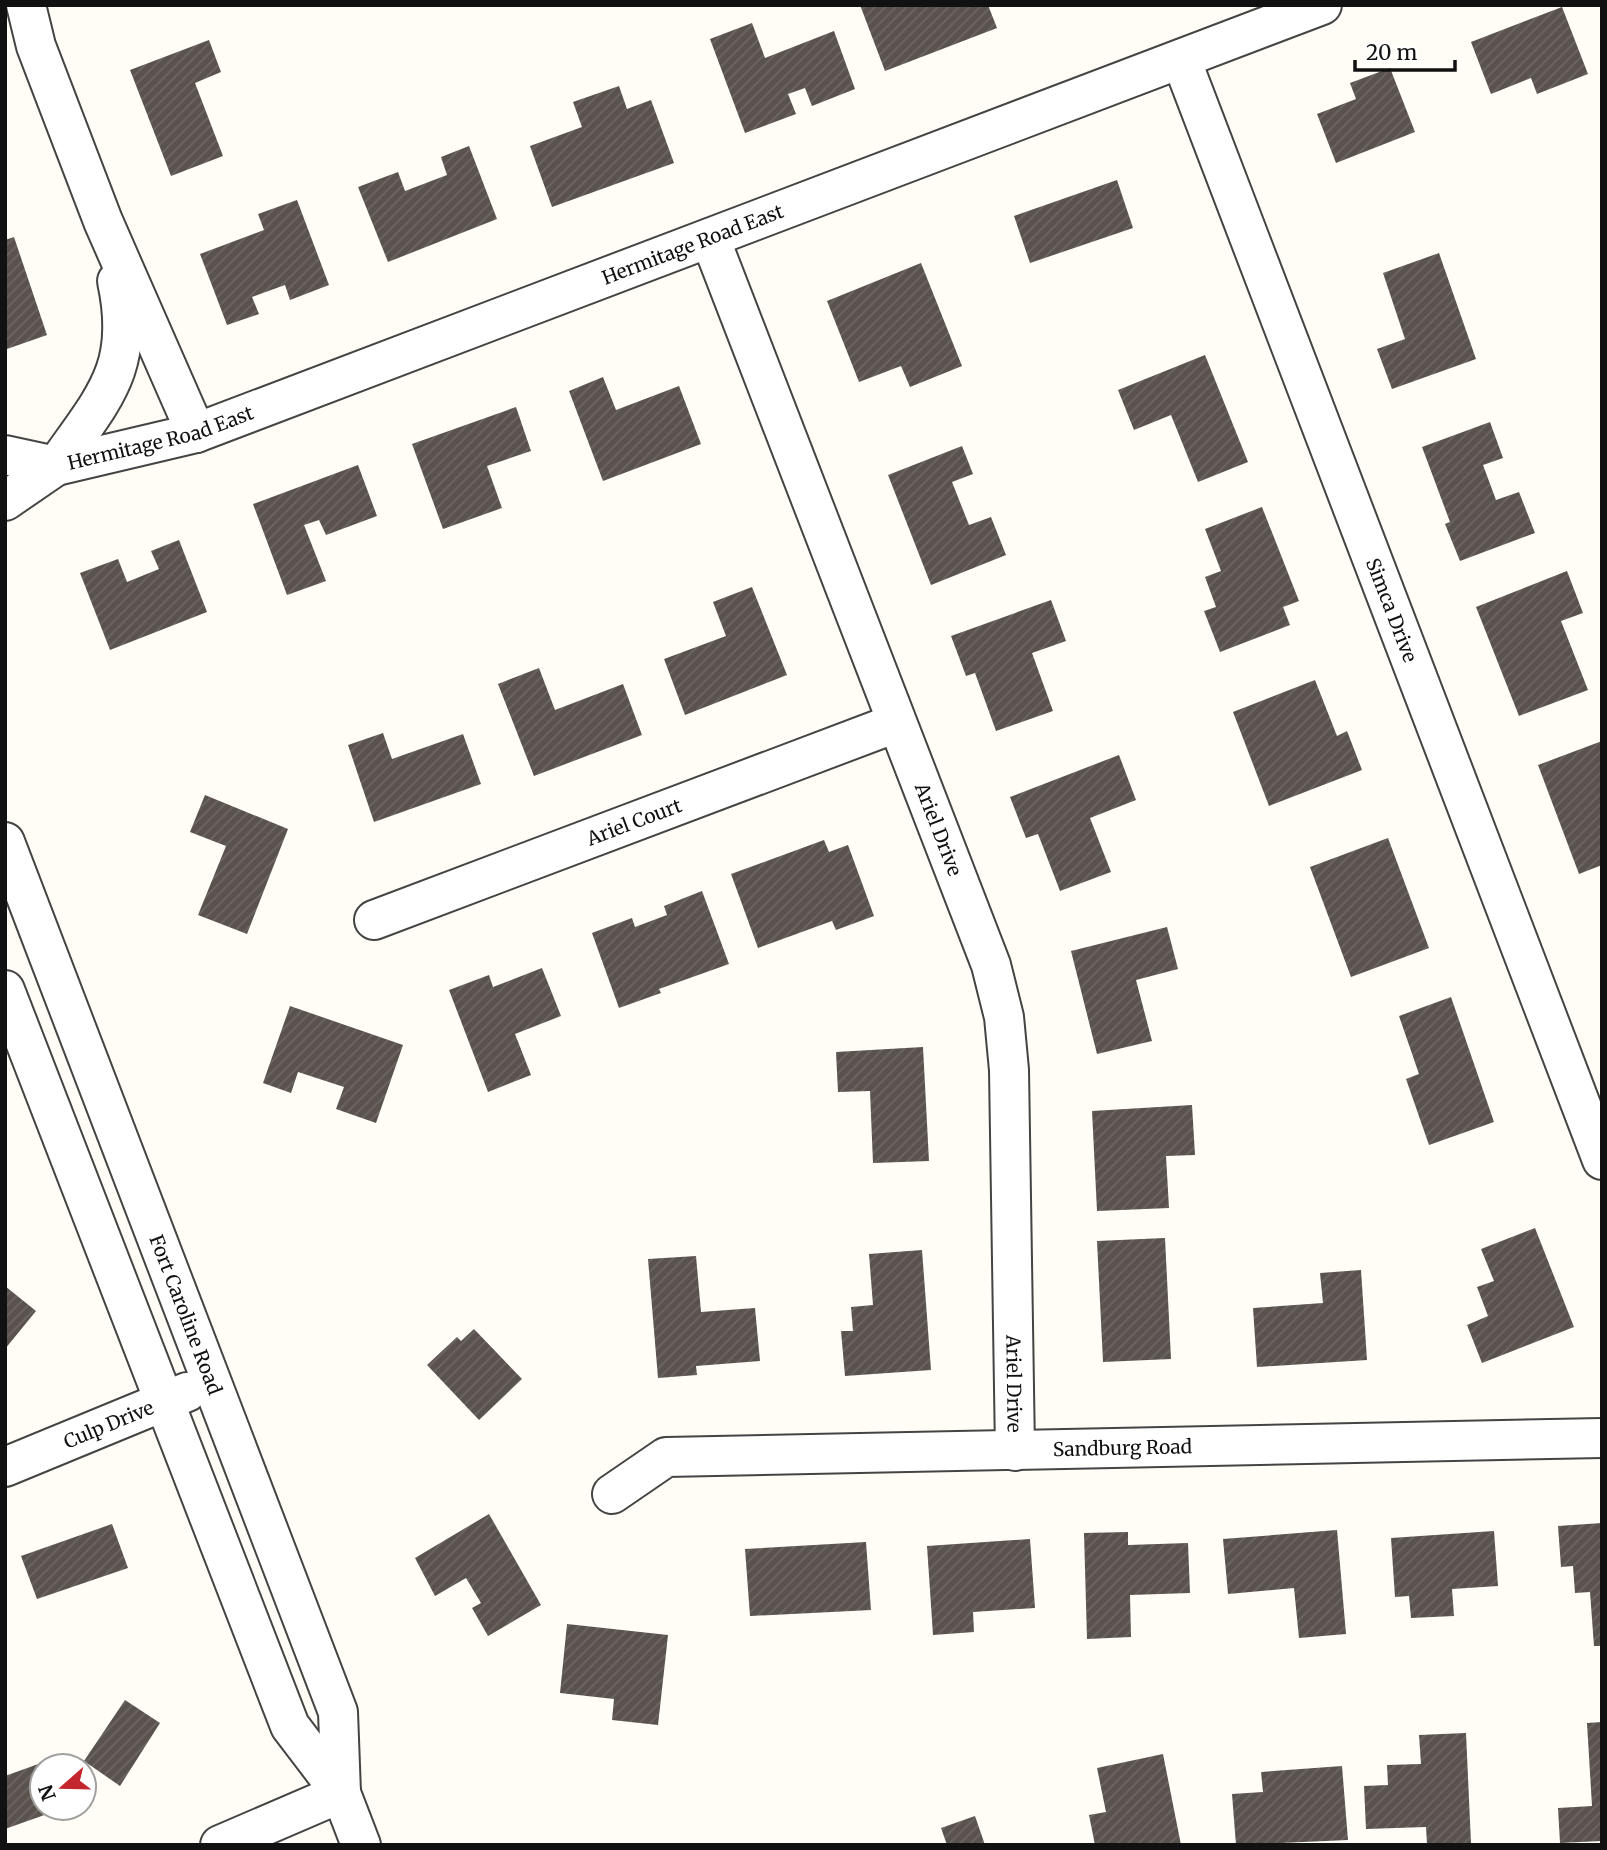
<svg xmlns="http://www.w3.org/2000/svg" width="1607" height="1850" viewBox="0 0 1607 1850" font-family="Merriweather,serif">
<style>
.building{fill:url(#building-hatch)}
.lines{fill:none;stroke-linecap:round;stroke-linejoin:round}
.minor-casing{stroke:#444;stroke-width:42}
.minor{stroke:#fff;stroke-width:38}
.labels{text-anchor:middle;dominant-baseline:central;stroke-width:7;stroke-linejoin:round;paint-order:stroke}
.street-label{font-size:19px;fill:#111;stroke:#fff}
</style>
<defs>
<pattern id="building-hatch" width="6" height="6" patternUnits="userSpaceOnUse" patternTransform="scale(1.75)"><rect width="6" height="6" fill="#5a524d"/><path d="M-1 1l2-2M0 6l6-6M5 7l2-2" fill="none" stroke="#6d6662"/></pattern>
</defs>
<rect width="100%" height="100%" fill="#fffdf5"/>
<path class="building" d="M860,5h128l9,23 -112,43z
M1562,7l26,67 -51,20 -6,-16 -40,16 -20,-52z
M752,23l13,35 69,-27 21,58 -43,17 -7,-18 -17,6 8,20 -51,19 -35,-94z
M209,40l12,32 -26,11 28,73 -52,20 -41,-106z
M1390,68l25,64 -79,31 -19,-49 39,-15 -6,-16z
M619,86l8,23 24,-9 23,63 -122,44 -22,-61 52,-19 -9,-25z
M469,146l28,73 -109,43 -30,-75 40,-15 7,19 42,-16 -6,-18z
M1117,180l16,48 -103,35 -16,-47z
M297,200l32,85 -39,15 -5,-15 -33,12 7,17 -32,11 -27,-71 64,-24 -6,-16z
M14,237l33,98 -40,14 -2,-109z
M1439,253l37,106 -84,30 -15,-40 28,-10 -22,-66z
M921,263l41,103 -52,21 -9,-21 -42,16 -32,-81z
M1205,355l43,107 -50,20 -27,-67 -37,15 -16,-40z
M603,377l13,33 63,-24 22,58 -98,37 -34,-90z
M516,407l15,44 -44,15 15,42 -59,21 -31,-85z
M1490,422l13,36 -20,7 13,35 23,-8 16,41 -75,28 -15,-37 5,-2 -28,-75z
M962,446l11,28 -21,8 17,43 22,-8 15,38 -75,30 -43,-110z
M358,465l19,51 -51,19 -7,-15 -15,5 22,56 -39,14 -34,-91z
M1262,507l37,94 -16,6 7,18 -70,27 -16,-41 12,-4 -11,-30 16,-6 -16,-42z
M179,540l28,72 -97,38 -30,-77 38,-14 9,23 32,-13 -8,-18z
M1567,571l16,42 -22,8 27,69 -69,26 -43,-109z
M752,587l35,88 -102,40 -21,-56 62,-23 -13,-34z
M1051,600l15,41 -34,12 21,58 -57,20 -21,-58 -9,3 -15,-40z
M539,668l16,42 68,-26 19,51 -108,41 -36,-92z
M1315,680l22,56 10,-5 15,39 -93,36 -36,-94z
M383,733l9,26 71,-25 18,50 -107,38 -26,-77z
M1602,741v124l-23,9 -41,-109z
M1119,755l17,45 -46,18 21,54 -51,19 -22,-57 -12,4 -16,-41z
M205,795l83,34 -41,105 -49,-19 28,-69 -36,-14z
M1388,838l41,110 -78,29 -41,-110z
M824,840l5,12 19,-7 26,71 -38,14 -4,-9 -74,27 -27,-74z
M702,891l27,73 -70,25 2,4 -42,15 -27,-75 40,-15 3,9 32,-12 -3,-9z
M1167,927l11,42 -42,11 16,61 -55,13 -26,-103z
M542,968l19,48 -46,18 16,41 -43,17 -39,-102 40,-15 4,12z
M1451,997l43,125 -65,23 -23,-66 13,-5 -20,-58z
M290,1006l113,39 -27,78 -40,-14 8,-22 -46,-15 -7,21 -28,-10z
M923,1047l6,114 -56,2 -3,-72 -32,1 -2,-40z
M1192,1105l3,50 -29,1 3,52 -72,3 -5,-100z
M1535,1228l39,99 -92,36 -15,-38 21,-9 -11,-29 17,-6 -13,-32z
M1165,1238l6,121 -68,3 -6,-121z
M922,1250l9,120 -86,6 -4,-45h12l-2,-24 22,-2 -4,-51z
M696,1256l5,56 54,-4 5,53 -64,5 1,9 -39,3 -10,-119z
M1361,1270l6,90 -110,7 -4,-59 70,-5 -3,-30z
M5,1286l31,25 -31,38z
M474,1329l48,50 -43,41 -52,-55 30,-28 4,4z
M489,1514l52,91 -53,31 -16,-28 9,-5 -15,-25 -31,18 -20,-38z
M1602,1523v123h-8l-4,-54 -15,1 -2,-27 -12,1 -3,-41z
M112,1524l16,44 -91,31 -16,-43z
M1337,1530l9,104 -47,4 -5,-50 -66,6 -5,-55z
M1494,1531l4,55 -46,3 2,27 -43,2 -2,-22 -14,1 -4,-59z
M1128,1532v13l60,-2 2,50 -60,2 1,42 -44,2 -3,-106z
M1030,1539l5,69 -62,4 1,20 -41,3 -6,-89z
M866,1542l5,68 -121,6 -5,-67z
M567,1624l101,11 -10,90 -46,-5 2,-21 -54,-6z
M125,1700l35,23 -40,63 -36,-25z
M1602,1722v119l-42,2 -2,-35 34,-2 -5,-83z
M1466,1733l5,110 -44,1 -1,-17 -60,2 -2,-43 24,-1 -1,-20 34,-1 -2,-29z
M1163,1754l18,91h-86l-6,-30 17,-3 -9,-44z
M55,1758l2,8h-15v42h22l-59,21v-53z
M1342,1766l6,74 -112,5 -4,-51 31,-2 -2,-20z
M975,1816l10,29h-38l-6,-17z"/>
<g class="lines">
<g class="minor-casing">
<g id="minor">
<path d="M26,5l10,41 67,175 93,212"/>
<path id="s1" d="M1181,59l421,1101"/>
<path id="s2" d="M710,238l281,727 13,52 5,53 6,381"/>
<path d="M5,455l51,11"/>
<path d="M56,466c47,-68 80,-97 61,-185"/>
<path id="s3" d="M5,501l51,-35 140,-33 1126,-428"/>
<path id="s4" d="M5,842l333,870 3,81"/>
<path id="s5" d="M374,920l522,-197"/>
<path d="M5,990l285,736 51,67 20,52"/>
<path id="s6" d="M5,1467l182,-75"/>
<path id="s7" d="M612,1494l54,-37 936,-19"/>
<path d="M220,1845l121,-52"/>
</g>
</g>
<use href="#minor" class="minor"/>
</g>
<g class="labels">
<g class="street-label">
<text stroke="none"><textPath href="#s3" startOffset="737">Hermitage Road East</textPath></text>
<text stroke="none"><textPath href="#s3" startOffset="170">Hermitage Road East</textPath></text>
<text stroke="none"><textPath href="#s1" startOffset="590">Simca Drive</textPath></text>
<text stroke="none"><textPath href="#s5" startOffset="278">Ariel Court</textPath></text>
<text stroke="none"><textPath href="#s2" startOffset="634">Ariel Drive</textPath></text>
<text stroke="none"><textPath href="#s4" startOffset="506">Fort Caroline Road</textPath></text>
<text stroke="none"><textPath href="#s2" startOffset="1200">Ariel Drive</textPath></text>
<text stroke="none"><textPath href="#s6" startOffset="112">Culp Drive</textPath></text>
<text stroke="none"><textPath href="#s7" startOffset="522">Sandburg Road</textPath></text>
</g>
</g>
<rect width="1607" height="1850" fill="none" stroke="#111111" stroke-width="14"/>
<g transform="translate(63 1787) rotate(250)"><circle r="33" fill="#ffffff" stroke="#a0a0a0" stroke-width="2"/>
<path d="M0-5L12 26L0 18L-12 26Z" fill="#c4262e"/>
<text y="-10" font-size="19" font-weight="bold" text-anchor="middle" fill="#111111">N</text>
</g>
<path d="M1355 60v10h100v-10" fill="none" stroke="#111111" stroke-width="3.5"/>
<text x="1366" y="60" font-size="21" fill="#111111" stroke="#ffffff" stroke-width="5" paint-order="stroke">20 m</text>
</svg>
